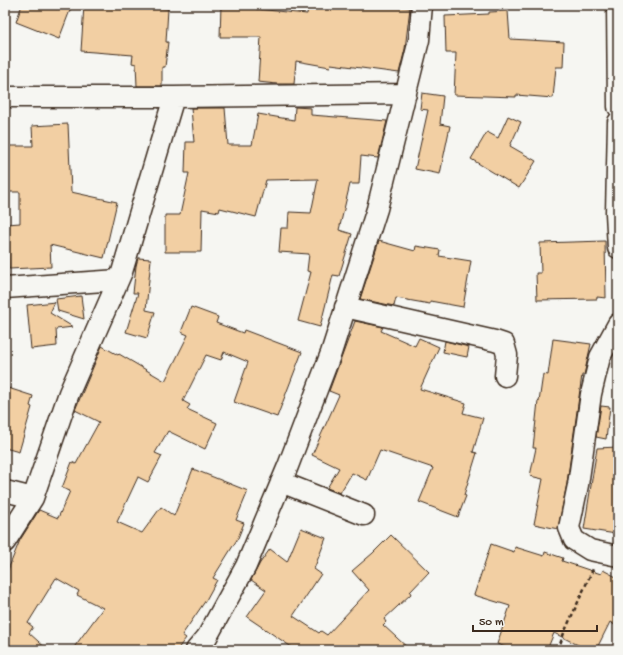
<svg xmlns="http://www.w3.org/2000/svg" width="623" height="655" viewBox="0 0 623 655" font-family="'Gochi Hand',sans-serif">
<style>
.building{fill:#f2cfa3;stroke:#3b2a1e}
.lines{fill:none;stroke-linecap:round;stroke-linejoin:round}
.minor-casing{stroke:#3b2a1e;stroke-width:23}
.path{stroke:#3b2a1e;stroke-width:2.5;stroke-dasharray:4 3;stroke-linecap:butt}
.minor{stroke:#f6f6f2;stroke-width:20}
</style>
<rect width="100%" height="100%" fill="#f6f6f2"/>
<filter id="ink" filterUnits="userSpaceOnUse"><feTurbulence type="fractalNoise" baseFrequency=".025" numOctaves="2"/><feDisplacementMap in="SourceGraphic" scale="8" xChannelSelector="R" yChannelSelector="G"/><feConvolveMatrix kernelMatrix="1 2 1 2 8 2 1 2 1" color-interpolation-filters="sRGB"/></filter>
<g filter="url(#ink)">
<path class="building" d="M22,5h25l10,4 1,-4h14l-13,34 -43,-17z
M84,5h44l40,4 -2,33h2l-3,25h-3v19h-25l-1,-22 -4,-1 1,-8 -52,-4z
M221,5h35v4l51,5 1,-9h78l24,3 -5,41 -6,24 -68,-9 -1,3 -34,-6 -2,23h-17l-19,-2 3,-45h-41z
M508,11l2,28 54,3 -1,25h-7l-3,31 -37,-3v2l-62,-2 2,-42h-10l-1,-37 44,-2v-2z
M422,93l21,3 -3,28 10,2 -10,48 -25,-5 13,-59 -8,-1z
M295,107l16,1v7l76,6 -9,37 -17,-2 -2,28h-9l-11,46 13,4 -13,42 -6,-1 -13,52 -22,-6 13,-49 -4,-1 2,-17 -30,-2 2,-24h7l1,-16 22,1 7,-34 -52,1 -10,37 -36,-9 -1,4 -17,-3 -1,43h-36v-37h15l9,-42h-4l1,-31h8l-3,-34h34l3,37h24l6,-31 36,6z
M508,116l13,6 -11,24 26,15 -17,27 -48,-29 16,-27 11,6z
M68,124l3,68 46,10 -13,56 -54,-13 1,22 -42,2 -2,-45 13,-1v-31h-15v-46h28l-1,-20z
M379,241l36,10 1,-5 24,4 -1,6 32,5 -8,46 -33,-6v3l-34,-6 -2,8 -34,-7z
M605,241l1,57 -9,-1v2l-60,1 -1,-27h5l-1,-30z
M138,258l13,1 -5,51 9,2 -8,26 -21,-6 12,-39h-5l3,-27z
M81,296l3,23 -26,-8 -2,-12z
M55,302l-5,11 23,14 -17,2 1,17 -26,3 -4,-44z
M191,307l27,10 -2,6 27,10 1,-3 58,22 -25,65 -43,-15 14,-40 -24,-10 -3,8 -15,-5 -23,46 7,4 -3,4 30,14 -12,26 -37,-18 -13,22 7,3 -14,26 -10,-5 -21,45 25,11 19,-26 13,9 19,-47 55,22 -12,29 8,3 -6,15 -25,40 4,2 -11,20 -24,35 4,3 -9,12h-105l31,-42 -26,-13 2,-4 -23,-13 -28,45 5,4 -4,6 19,17h-43v-36l6,-8 -6,-4v-25l15,-37 19,-30 19,8 12,-27 -8,-3 10,-26 4,2 23,-42 -24,-12 27,-64 16,9 1,-1 46,27 23,-46 -7,-3z
M355,321l28,6 -2,4 34,15 4,-8 20,9 -19,42 46,14 -3,10 20,5 -10,34 4,1 -13,42 2,1 -8,21 -39,-15 14,-34 -53,-18 -13,30 -15,-7 -12,20 -13,-5 12,-20 -27,-13 27,-60 -10,-4z
M553,339l38,5 -7,31h-2l-15,108 -9,46 -24,-5 9,-45 -13,-3 6,-28h-3l5,-47 1,1 4,-28 5,1z
M445,341l24,6 -2,10 -24,-5z
M5,387l28,9 -3,10 2,1 -13,45 -14,-4z
M601,406l9,1 -4,32 -10,-2z
M618,447v78l-2,9 -32,-5 13,-81z
M301,528l25,10 -12,31 7,5 -28,42 26,17 2,-2 6,4 42,-45 -17,-19 21,-18 18,-18 38,37 -19,20 1,2 -27,25 2,3 -3,3 27,25h-114l-49,-33 19,-27 -15,-10 9,-17 10,-14 17,13z
M491,544l23,8 1,-5 29,9 1,-4 18,6 -1,3 39,13 2,-4 15,8v49l-8,-5 -14,28h-8l-34,-17 -7,17h-34l-16,-6 13,-38 -36,-11z"/>
<g class="lines">
<g class="minor-casing">
<path id="minor" d="M617,5l1,102
M5,97h169l232,-3
M618,122l-2,91 2,35
M5,288l113,-8
M345,307l150,34 9,3 3,11 -2,21
M618,324l-18,33 -9,37 -13,91 -9,43 5,12 16,10 28,6
M281,482l83,33
M5,491l28,7
M5,542l28,-44 36,-105 53,-121 52,-175
M196,650l11,-13 39,-71 42,-100 43,-113 46,-144 42,-169 3,-35"/>
</g>
<path class="path" d="M558,650l6,-17 29,-64"/>
<use href="#minor" class="minor"/>
</g>
</g>
<rect width="623" height="655" fill="none" stroke="#f6f6f2" stroke-width="20"/>
<rect x="10" y="10" width="603" height="635" fill="none" stroke="#3b2a1e" stroke-width="1.5" filter="url(#ink)"/>
<path d="M473 625v6h124v-6" fill="none" stroke="#3b2a1e" stroke-width="2"/>
<text x="479" y="625" font-size="12" fill="#3b2a1e" stroke="#f6f6f2" stroke-width="3" paint-order="stroke">50 m</text>
</svg>
